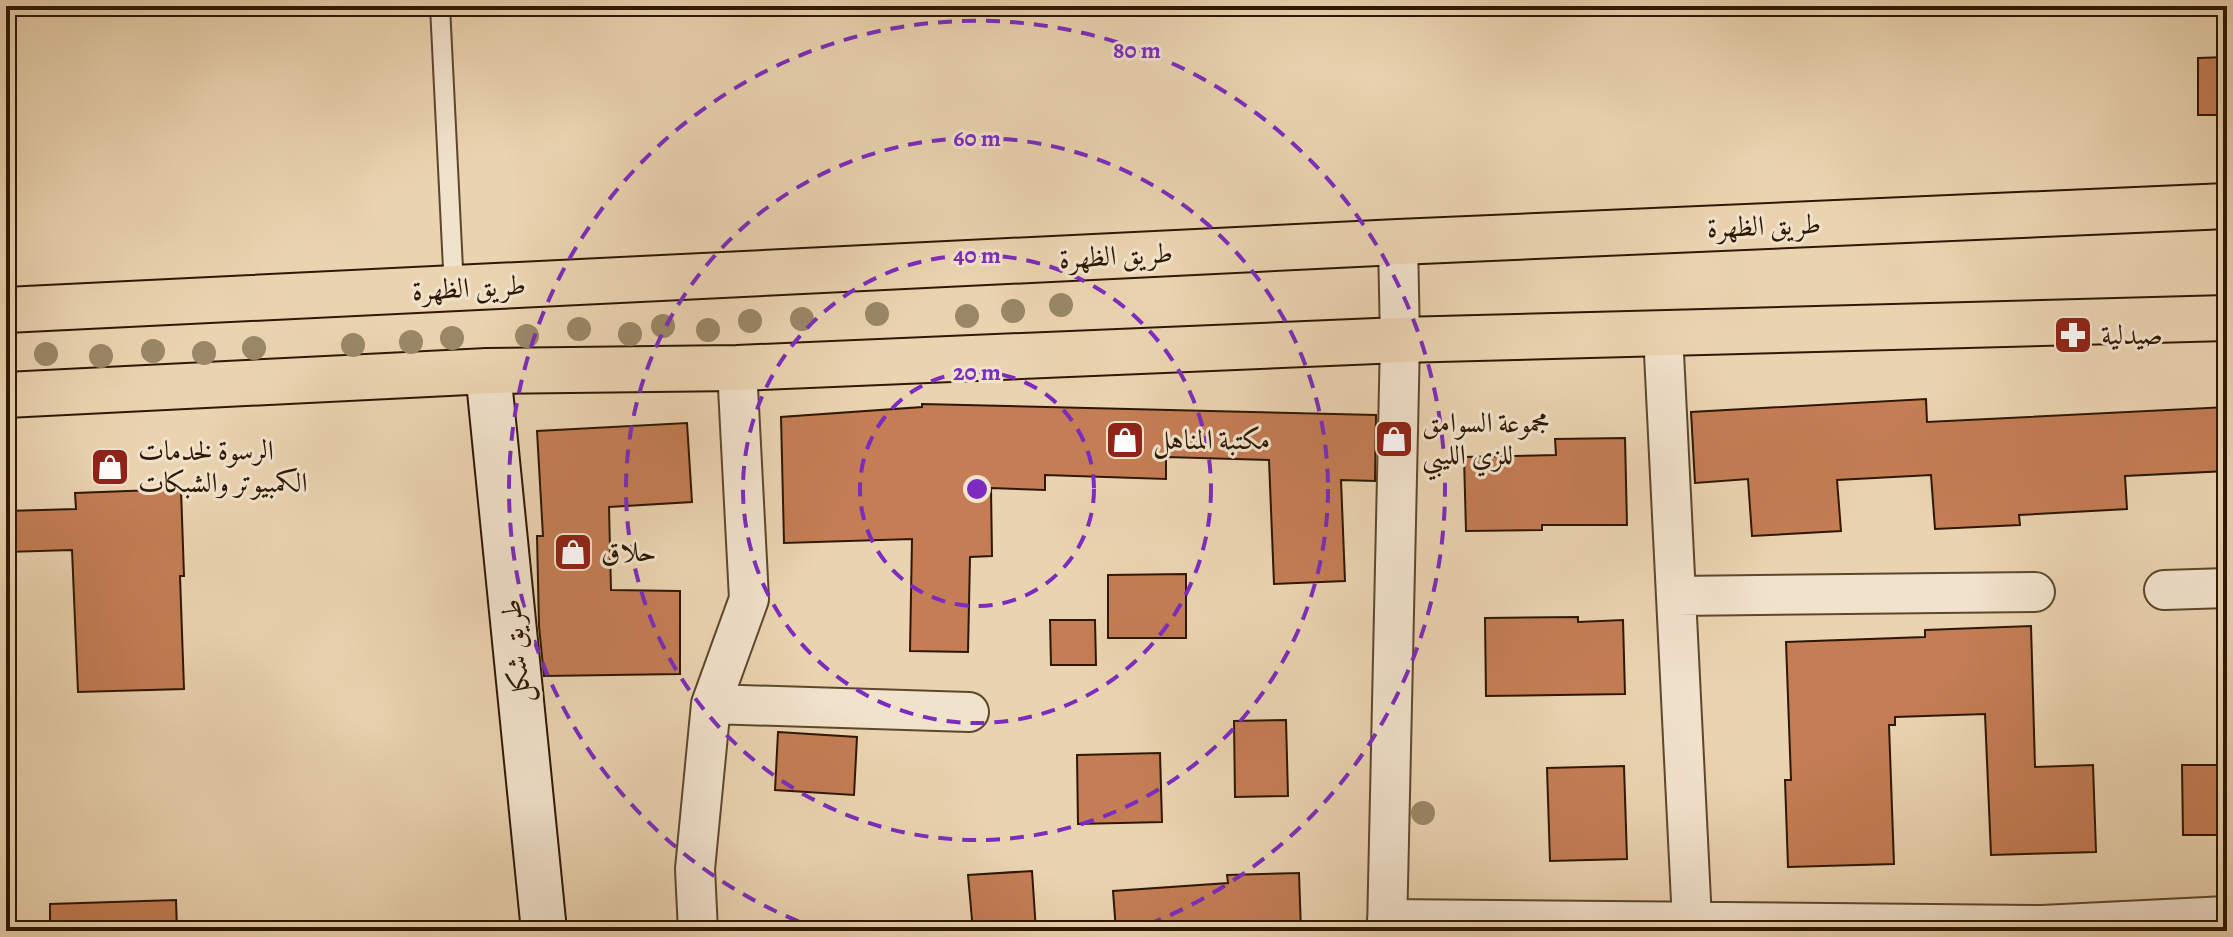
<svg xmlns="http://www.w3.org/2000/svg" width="2233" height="937" viewBox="0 0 2233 937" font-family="Alegreya,Amiri,serif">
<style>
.building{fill:#c47d54;stroke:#2e1800;stroke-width:2}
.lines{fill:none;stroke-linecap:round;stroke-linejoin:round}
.service-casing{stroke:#5d472c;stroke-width:22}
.minor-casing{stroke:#5d472c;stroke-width:42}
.secondary-casing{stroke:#2e1800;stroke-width:48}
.primary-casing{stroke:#2e1800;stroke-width:48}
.service{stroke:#f1e2cc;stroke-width:18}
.minor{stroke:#f1e2cc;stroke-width:38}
.secondary{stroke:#f1e2cc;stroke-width:44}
.primary{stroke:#ead3b0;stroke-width:44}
.tree{fill:#998766}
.ring{fill:none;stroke:#7b2cbf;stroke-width:4;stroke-dasharray:14 10}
.labels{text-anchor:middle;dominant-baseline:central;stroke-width:6;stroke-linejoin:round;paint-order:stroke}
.street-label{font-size:28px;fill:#2e1800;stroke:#f1e2cc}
.poi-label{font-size:28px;fill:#2e1800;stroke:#f1e2cc;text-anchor:start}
.centre{fill:#7b2cbf;stroke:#f1e2cc;stroke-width:4}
.ring-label{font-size:24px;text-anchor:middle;font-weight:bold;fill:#7b2cbf;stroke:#f1e2cc;stroke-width:6;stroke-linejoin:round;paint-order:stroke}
</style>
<rect width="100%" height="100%" fill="#ead3b0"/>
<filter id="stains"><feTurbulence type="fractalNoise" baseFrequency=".0025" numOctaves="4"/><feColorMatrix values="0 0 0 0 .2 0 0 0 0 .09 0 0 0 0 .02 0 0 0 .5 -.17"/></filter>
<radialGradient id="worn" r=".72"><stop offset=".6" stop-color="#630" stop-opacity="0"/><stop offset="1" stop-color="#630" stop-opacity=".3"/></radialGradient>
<path class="building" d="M2227,57v58h-29v-57z
M1926,399l1,23 300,-15v64l-102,5 2,33 -108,6 1,10 -85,4 -4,-54 -94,5 4,51 -89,5 -4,-57 -53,4 -4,-71z
M922,404l454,11 -1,66 -34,-1 4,101 -71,3 -5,-124 -103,-3v22l-121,-4v15l-54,-2 1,68 -22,1 -2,95 -58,-1 2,-112 -128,4 -3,-126 141,-10z
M687,423l5,79 -83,5 2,83 69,1v83l-136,2 -5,-50 -2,-90h6l-6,-105z
M1625,438l2,87h-85v5l-76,1 -2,-74 92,-2 -1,-16z
M181,489l3,87h-4l4,113 -106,3 -6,-142 -66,2v-41l70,-2 -1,-16z
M1186,574v64h-78v-63z
M1578,617v5l45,-2 2,74 -139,2 -1,-78z
M1050,620h45l1,45h-45z
M2031,626l4,141 58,-2 3,87 -105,3 -6,-141 -90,3v8h-6l5,139 -106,3 -3,-87h6l-5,-138 139,-5v-7z
M1286,720l2,76 -53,1 -1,-76z
M778,732l79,5 -3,58 -79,-5z
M1160,753l2,69 -84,2 -1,-69z
M2182,765h45v70h-44z
M1624,766l3,93 -77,2 -3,-93z
M1032,871l4,60h-63l-5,-56z
M1299,873l2,58h-185l-3,-40 115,-8 -1,-8z
M176,900l1,31h-127v-27z"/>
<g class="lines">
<g class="service-casing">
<path id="service" d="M440,6l14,283"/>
</g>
<g class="minor-casing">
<path id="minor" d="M1663,333l29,588
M2164,590l63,-2
M1676,596l359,-4
M711,704l258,8
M1387,919l655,6 185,-9
M698,931l-3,-62 16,-165 38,-105 -12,-231
M1387,931l13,-591 -2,-98"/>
</g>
<g class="secondary-casing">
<path id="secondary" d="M488,371l56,560"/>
</g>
<g class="primary-casing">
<path id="primary" d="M6,310l1392,-68 829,-36
M6,395l482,-24 249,-3 663,-28 827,-22"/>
</g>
<use href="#service" class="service"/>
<use href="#minor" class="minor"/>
<use href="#secondary" class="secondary"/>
<use href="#primary" class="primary"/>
</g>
<g class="tree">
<circle cx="1061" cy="305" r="12"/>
<circle cx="1013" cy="311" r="12"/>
<circle cx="877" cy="314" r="12"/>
<circle cx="967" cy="316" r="12"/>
<circle cx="802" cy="319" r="12"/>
<circle cx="750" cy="321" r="12"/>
<circle cx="663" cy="326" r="12"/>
<circle cx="579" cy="329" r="12"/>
<circle cx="708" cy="330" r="12"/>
<circle cx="630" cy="334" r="12"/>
<circle cx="527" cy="336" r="12"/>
<circle cx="452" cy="338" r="12"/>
<circle cx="411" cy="342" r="12"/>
<circle cx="353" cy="345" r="12"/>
<circle cx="254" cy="348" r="12"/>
<circle cx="153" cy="351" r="12"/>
<circle cx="204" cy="353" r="12"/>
<circle cx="46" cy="354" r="12"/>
<circle cx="101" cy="356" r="12"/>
<circle cx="1423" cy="813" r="12"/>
</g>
<g class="ring">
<circle cx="977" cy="489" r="117"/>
<circle cx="977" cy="489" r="234"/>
<circle cx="977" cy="489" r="351"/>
<path d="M821 930A468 468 0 1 1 1133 930"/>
</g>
<defs>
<g id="pharmacy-square" transform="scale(2)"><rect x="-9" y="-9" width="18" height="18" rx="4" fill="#8f2418" stroke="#f1e2cc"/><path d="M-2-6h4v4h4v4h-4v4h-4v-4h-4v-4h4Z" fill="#fff"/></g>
<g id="shop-square" transform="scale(2)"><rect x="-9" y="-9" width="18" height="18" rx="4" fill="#8f2418" stroke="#f1e2cc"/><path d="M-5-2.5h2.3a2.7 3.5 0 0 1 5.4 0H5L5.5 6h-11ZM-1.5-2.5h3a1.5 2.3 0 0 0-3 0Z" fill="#fff"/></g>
</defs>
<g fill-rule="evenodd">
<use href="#pharmacy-square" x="2073" y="335"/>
<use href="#shop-square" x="1394" y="439"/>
<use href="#shop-square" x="1125" y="440"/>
<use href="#shop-square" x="110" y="467"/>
<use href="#shop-square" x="573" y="552"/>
</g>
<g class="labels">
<g class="street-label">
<text transform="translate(1764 226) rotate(-2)">طريق الظهرة</text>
<text transform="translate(1116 256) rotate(-3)">طريق الظهرة</text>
<text transform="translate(469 288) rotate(-3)">طريق الظهرة</text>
<text transform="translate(516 651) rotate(-96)">طريق شكل</text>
</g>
<g class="poi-label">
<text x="2101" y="335">صيدلية</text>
<text x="1422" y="423">مجموعة السوامق<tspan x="1422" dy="32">للزي الليبي</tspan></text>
<text x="1153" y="440">مكتبة المناهل</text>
<text x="138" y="451">الرسوة لخدمات<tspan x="138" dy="32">الكمبيوتر والشبكات</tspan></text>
<text x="601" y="552">حلاق</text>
</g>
</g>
<circle cx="977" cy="489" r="12" class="centre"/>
<g class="ring-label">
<text x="1137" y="58">80 m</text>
<text x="977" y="146">60 m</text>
<text x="977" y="263">40 m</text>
<text x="977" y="380">20 m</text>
</g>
<rect width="2233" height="937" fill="none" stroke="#ead3b0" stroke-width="32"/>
<rect x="8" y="8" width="2217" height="921" fill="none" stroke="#2e1800" stroke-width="4"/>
<rect x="16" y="16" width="2201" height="905" fill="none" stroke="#2e1800" stroke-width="2"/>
<rect width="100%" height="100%" filter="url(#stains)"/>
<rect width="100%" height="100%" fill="url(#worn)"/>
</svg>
